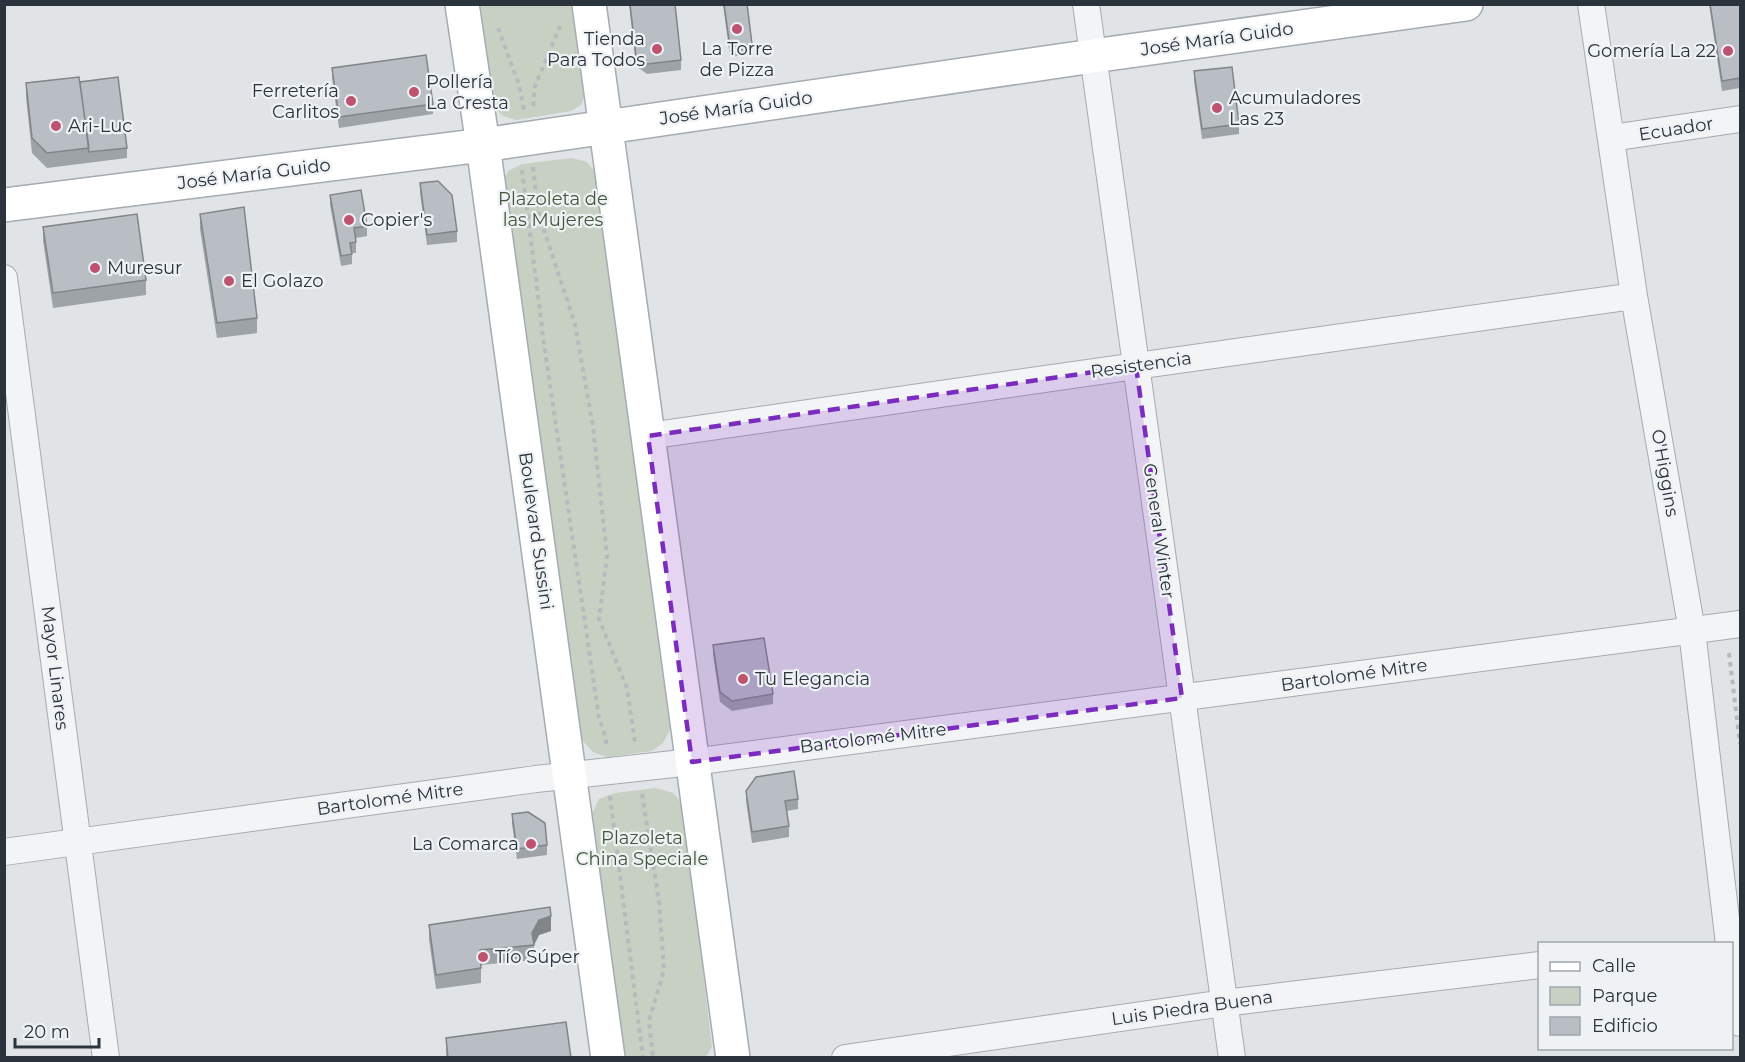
<svg xmlns="http://www.w3.org/2000/svg" width="1745" height="1062" viewBox="0 0 1745 1062" font-family="Montserrat,sans-serif">
<style>
.green{fill:#c7d0c2}
.lines{fill:none;stroke-linecap:round;stroke-linejoin:round}
.minor-casing{stroke:#a6abb1;stroke-width:28}
.secondary-casing{stroke:#a6abb1;stroke-width:36}
.path{stroke:#b6babe;stroke-width:4;stroke-dasharray:4.5 4.5;stroke-linecap:butt}
.minor{stroke:#f2f4f6;stroke-width:26}
.secondary{stroke:#fff;stroke-width:33}
.wall{fill:#9ea3a8}
.shaded-wall{fill:#818588}
.building{fill:#b8bec3;stroke:#818588;stroke-width:1.5}
.marked{fill:#7b2cbf;fill-opacity:0.2;stroke:#7b2cbf;stroke-width:4.5;stroke-dasharray:12 8;stroke-linejoin:round}
.poi-dot{fill:#be5370;stroke:#eff2f5;stroke-width:2}
.labels{text-anchor:middle;dominant-baseline:central;stroke-width:4.5;stroke-linejoin:round;paint-order:stroke}
.poi-label{font-size:18px;fill:#2b333d;stroke:#eff2f5;text-anchor:start}
.street-label{font-size:18px;fill:#2b333d;stroke:#eff2f5}
.park-label{font-size:18px;fill:#435739;stroke:#eff2f5}
</style>
<rect width="100%" height="100%" fill="#e0e4e7"/>
<path class="green" d="M478,5h93l14,90 -4,10 -10,6 -55,9 -13,-4 -10,-10z
M572,158l15,4 9,11 74,557 -7,13 -11,8 -45,6 -14,-5 -11,-12 -80,-556 6,-13 14,-7z
M656,788l17,5 10,11 29,243 -4,7 -4,3h-79l-34,-241 8,-17 16,-6z"/>
<g class="lines">
<g class="minor-casing">
<path id="minor" d="M1086,4l146,1054
M1591,4l43,292 58,335 37,313
M1611,138l129,-19
M4,278l102,780
M648,436l488,-70 498,-70
M4,852l532,-73 156,-17 1048,-138
M1732,958l8,65
M845,1058l379,-55 316,-38"/>
</g>
<g class="secondary-casing">
<path id="secondary" d="M462,4l21,141 125,913
M589,4l144,1054
M4,205l479,-60 610,-89 373,-52"/>
</g>
<path class="path" d="M498,28l21,57 5,25
M533,106l2,-20 25,-60
M533,167l5,45 37,112 18,103 14,129 -8,63 28,69 8,54
M522,170l23,181 54,367 7,20v9
M1729,653l11,91
M642,794l17,108 5,68 -15,51 4,37
M610,796l33,262"/>
<use href="#minor" class="minor"/>
<use href="#secondary" class="secondary"/>
</g>
<path class="wall" d="M629,4h46l6,56v10l-34,4 -11,-8z
M723,4h24l5,40v10l-22,3z
M1709,4h31v84l-18,3z
M332,68l101,36v10l-94,14 -7,-50z
M1194,71l45,53v10l-37,5 -8,-58z
M80,82l47,66v10l-80,10 -15,-15 -6,-55v-15z
M420,183l37,48v11l-30,3 -7,-52z
M330,195l37,31v10l-11,2v15h-4v11l-11,2 -11,-61z
M200,214l57,104v15l-40,5 -17,-109z
M43,227l103,53v15l-93,13 -10,-67z
M713,645l60,49v10l-41,7 -12,-9 -7,-47z
M746,791l52,8v10l-11,2 2,15v11l-37,6 -6,-42z
M512,814l35,31v10l-30,4 -5,-35z
M429,925l122,6 -12,4 -5,10v15l-53,5v18l-45,6 -7,-49z
M446,1038l125,20h-125z"/>
<path class="shaded-wall" d="M551,916v15l-12,4 -5,10 -2,-12 7,-13z"/>
<path class="building" d="M630,4h45l6,56 -34,4 -11,-8z
M724,4h23l5,40 -22,3z
M1710,4h30v74l-18,3z
M426,55l7,49 -94,13 -7,-49z
M1232,67l7,57 -37,5 -8,-58z
M79,77l10,71 -42,5 -15,-15 -6,-55z
M118,77l9,71 -38,4 -9,-70z
M438,181l14,14 5,36 -30,4 -7,-52z
M361,190l6,36 -13,2 2,14 -6,1 2,11 -11,2 -11,-61z
M244,207l13,111 -40,5 -17,-109z
M137,214l9,66 -93,13 -10,-66z
M764,638l9,56 -41,7 -12,-9 -7,-47z
M794,771l4,28 -13,2 4,25 -37,6 -6,-41 10,-14z
M528,812l17,11 2,22 -30,4 -5,-35z
M550,907l1,9 -12,4 -7,13 2,12 -54,5 1,18 -45,7 -7,-50z
M566,1022l5,36h-123l-2,-20z"/>
<path class="marked" d="M1136,366l46,332 -490,64 -44,-326z"/>
<g class="poi-dot">
<circle cx="737" cy="29" r="6"/>
<circle cx="657" cy="49" r="6"/>
<circle cx="1728" cy="51" r="6"/>
<circle cx="414" cy="92" r="6"/>
<circle cx="351" cy="101" r="6"/>
<circle cx="1217" cy="108" r="6"/>
<circle cx="56" cy="126" r="6"/>
<circle cx="349" cy="220" r="6"/>
<circle cx="95" cy="268" r="6"/>
<circle cx="229" cy="281" r="6"/>
<circle cx="743" cy="679" r="6"/>
<circle cx="531" cy="844" r="6"/>
<circle cx="483" cy="957" r="6"/>
</g>
<g class="labels">
<g class="poi-label">
<text x="645" y="39" text-anchor="end">Tienda<tspan x="645" dy="21">Para Todos</tspan></text>
<text x="737" y="49" text-anchor="middle">La Torre<tspan x="737" dy="21">de Pizza</tspan></text>
<text x="1716" y="51" text-anchor="end">Gomería La 22</text>
<text x="426" y="82">Pollería<tspan x="426" dy="21">La Cresta</tspan></text>
<text x="339" y="91" text-anchor="end">Ferretería<tspan x="339" dy="21">Carlitos</tspan></text>
<text x="1229" y="98">Acumuladores<tspan x="1229" dy="21">Las 23</tspan></text>
<text x="68" y="126">Ari-Luc</text>
<text x="361" y="220">Copier's</text>
<text x="107" y="268">Muresur</text>
<text x="241" y="281">El Golazo</text>
<text x="755" y="679">Tu Elegancia</text>
<text x="519" y="844" text-anchor="end">La Comarca</text>
<text x="495" y="957">Tío Súper</text>
</g>
<g class="street-label">
<text transform="translate(1217 39) rotate(-8)">José María Guido</text>
<text transform="translate(736 108) rotate(-8)">José María Guido</text>
<text transform="translate(1676 129) rotate(-9)">Ecuador</text>
<text transform="translate(254 174) rotate(-7)">José María Guido</text>
<text transform="translate(1141 365) rotate(-8)">Resistencia</text>
<text transform="translate(1665 473) rotate(80)">O'Higgins</text>
<text transform="translate(536 531) rotate(82)">Boulevard Sussini</text>
<text transform="translate(1159 531) rotate(82)">General Winter</text>
<text transform="translate(55 668) rotate(83)">Mayor Linares</text>
<text transform="translate(1354 675) rotate(-8)">Bartolomé Mitre</text>
<text transform="translate(873 738) rotate(-7)">Bartolomé Mitre</text>
<text transform="translate(390 799) rotate(-8)">Bartolomé Mitre</text>
<text transform="translate(1192 1008) rotate(-8)">Luis Piedra Buena</text>
</g>
<g class="park-label">
<text x="553" y="199">Plazoleta de<tspan x="553" dy="21">las Mujeres</tspan></text>
<text x="642" y="838">Plazoleta<tspan x="642" dy="21">China Speciale</tspan></text>
</g>
</g>
<rect width="1745" height="1062" fill="none" stroke="#2b333d" stroke-width="12"/>
<rect x="1538" y="942" width="195" height="108" fill="#eff2f5" stroke="#a1a6ab" stroke-width="1.5"/>
<rect x="1550" y="962" width="30" height="9" fill="#ffffff" stroke="#a1a6ab" stroke-width="1.5"/>
<text x="1592" y="972" font-size="18" fill="#2b333d">Calle</text>
<rect x="1550" y="987" width="30" height="18" fill="#c7d0c2" stroke="#a1a6ab" stroke-width="1.5"/>
<text x="1592" y="1002" font-size="18" fill="#2b333d">Parque</text>
<rect x="1550" y="1017" width="30" height="18" fill="#b8bec3" stroke="#a1a6ab" stroke-width="1.5"/>
<text x="1592" y="1032" font-size="18" fill="#2b333d">Edificio</text>
<path d="M15 1038v9h84v-9" fill="none" stroke="#2b333d" stroke-width="3"/>
<text x="24" y="1038" font-size="18" fill="#2b333d" stroke="#eff2f5" stroke-width="4.5" paint-order="stroke">20 m</text>
</svg>
